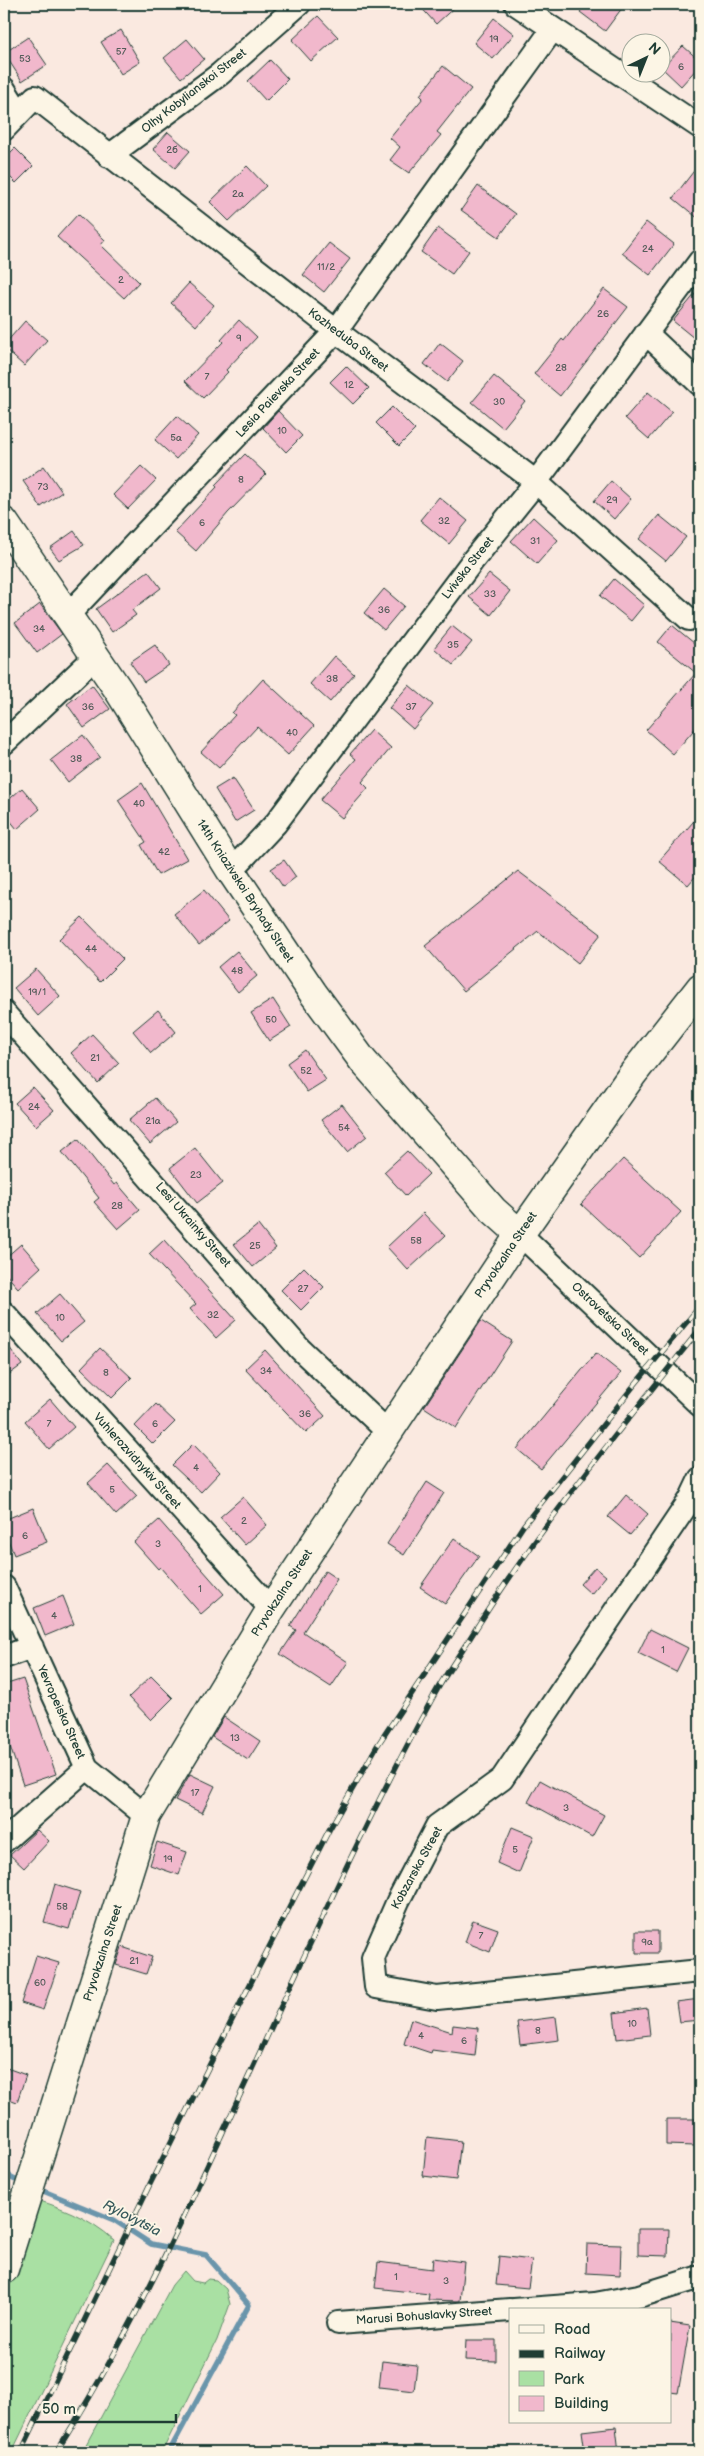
<svg xmlns="http://www.w3.org/2000/svg" width="704" height="2456" viewBox="0 0 704 2456" font-family="'Balsamiq Sans',sans-serif">
<style>
.green{fill:#a9e0a3;stroke:#648e6c}
.lines{fill:none;stroke-linecap:round;stroke-linejoin:round}
.stream{stroke:#6b95ab;stroke-width:5.5}
.building{fill:#f1b8cc;stroke:#1f3d34}
.minor-casing{stroke:#1f3d34;stroke-width:26}
.tertiary-casing{stroke:#1f3d34;stroke-width:31}
.minor{stroke:#fcf5e5;stroke-width:22}
.tertiary{stroke:#fcf5e5;stroke-width:28}
.rail-casing{stroke:#1f3d34;stroke-width:5.5}
.rail{stroke:#fcf5e5;stroke-width:4;stroke-dasharray:11;stroke-linecap:butt}
.labels{text-anchor:middle;dominant-baseline:central;stroke-width:4;stroke-linejoin:round;paint-order:stroke}
.number-label{font-size:10px;fill:#545c5a}
.street-label{font-size:12px;fill:#1f3d34;stroke:#fcf5e5}
.water-label{font-size:14px;font-style:italic;fill:#385a5c;stroke:#fcf5e5}
</style>
<rect width="100%" height="100%" fill="#fae9e0"/>
<filter id="ink" filterUnits="userSpaceOnUse"><feTurbulence type="fractalNoise" baseFrequency=".02" numOctaves="2"/><feDisplacementMap in="SourceGraphic" scale="10" xChannelSelector="R" yChannelSelector="G"/><feConvolveMatrix kernelMatrix="1 2 1 2 8 2 1 2 1" color-interpolation-filters="sRGB"/></filter>
<g filter="url(#ink)">
<path class="green" d="M24,2197c32,7 66,21 90,43l-102,212h-8v-200z
M184,2271l9,10 10,2 5,-4 8,1 10,9 4,15 -13,36 -55,112h-80l90,-167z"/>
<g class="lines">
<path class="stream" d="M4,2169l7,9 12,5
M36,2188l78,32 37,24 55,11 43,50 -80,147"/>
</g>
<path class="building" d="M418,4h40l-22,20z
M586,4h39l-20,27 -25,-19z
M318,16l20,21 -27,24 -19,-21z
M494,18l20,16 -21,25 -19,-16z
M121,30l19,32 -19,12 -20,-32z
M28,37l19,28 -25,16 -18,-28z
M187,39l17,20 -23,19 -17,-20z
M683,46l17,15v4l-19,21 -19,-18z
M270,60l18,19 -22,22 -18,-20z
M443,66l28,23 -34,43 4,3 -32,38 -19,-13 10,-13 -10,-9 33,-40 -3,-3z
M168,132l22,19 -15,17 -22,-19z
M15,148l18,18 -17,17 -12,-12v-12z
M700,163v57l-27,-22z
M247,166l19,20 -37,35 -19,-19z
M478,186l38,28 -17,23 -38,-27z
M78,214l27,26 -4,5 38,37 -15,16 -67,-61z
M646,222l28,22 -24,31 -28,-22z
M438,228l31,23 -17,23 -31,-22z
M329,243l21,16 -26,33 -21,-17z
M189,283l25,22 -18,21 -25,-23z
M700,288v55l-27,-22z
M604,289l24,18 -68,89 -26,-22 28,-35 2,2z
M239,320l18,17 -31,33 2,2 -25,26 -18,-17 38,-39 -2,-2z
M25,321l22,19 -23,26 -20,-18v-3z
M440,343l23,18 -16,21 -23,-18z
M346,366l23,22 -16,16 -23,-22z
M494,376l31,25 -22,27 -31,-26z
M648,392l24,20 -23,27 -24,-21z
M392,407l23,23 -16,16 -23,-23z
M278,411l24,25 -16,16 -23,-24z
M177,416l21,19 -22,24 -21,-19z
M245,454l21,20 -38,39 -32,38 -21,-19 42,-45 -2,-2z
M44,466l18,26 -21,15 -18,-26z
M141,466l15,14 -28,29 -15,-14z
M611,481l20,18 -17,20 -20,-18z
M439,497l29,24 -19,23 -29,-24z
M659,515l27,22 -20,24 -27,-22z
M533,517l25,23 -21,24 -26,-23z
M74,531l10,14 -25,15 -9,-12z
M148,571l13,17 -29,22 4,5 -24,17 -16,-23z
M489,574l21,17 -19,24 -22,-18z
M614,579l30,26 -13,16 -31,-25z
M384,589l20,17 -20,24 -20,-17z
M40,604l22,30 -25,19 -22,-30z
M672,625l28,23v75l-27,31 -27,-24 50,-57 -38,-31z
M452,626l20,16 -19,23 -19,-17z
M155,645l14,20 -25,17 -14,-20z
M334,656l20,18 -24,28 -20,-18z
M263,679l51,47 -26,29 -31,-28 -38,41 -18,-16 34,-37 -3,-2z
M92,685l18,24 -26,19 -17,-24z
M409,685l24,20 -20,24 -24,-21z
M371,730l20,18 -29,34 6,6 -26,30 -22,-18 36,-41 -6,-5z
M83,735l17,22 -32,25 -17,-22z
M233,778l21,32 -19,12 -20,-33z
M142,783l45,76 -29,16 -17,-30 5,-3 -28,-42z
M22,788l18,21 -23,20 -13,-16v-9z
M700,814v57l-12,14 -29,-24z
M284,860l12,17 -13,10 -12,-18z
M518,871l83,63 -23,29 -40,-32 -74,60 -39,-45z
M204,890l25,31 -30,24 -25,-31z
M82,917l41,42 -23,23 -41,-43z
M237,951l20,25 -19,16 -20,-25z
M36,969l24,27 -22,20 -24,-28z
M273,999l18,28 -22,14 -18,-28z
M158,1010l18,22 -25,21 -18,-22z
M92,1034l27,29 -21,20 -27,-30z
M305,1050l21,30 -19,12 -20,-29z
M33,1087l21,23 -18,16 -21,-23z
M155,1098l21,24 -26,22 -21,-24z
M342,1104l25,32 -20,16 -26,-32z
M78,1139l36,46 3,-2 23,27 -22,19 -24,-27 5,-4 -37,-46z
M195,1148l28,35 -26,20 -27,-35z
M407,1151l22,23 -23,22 -22,-24z
M623,1159l58,53 -42,46 -58,-54z
M423,1213l22,23 -37,34 -21,-23z
M258,1225l18,23 -23,19 -19,-23z
M164,1240l72,80 -20,18 -26,-29 6,-5 -47,-50z
M21,1244l20,23 -23,21 -14,-16v-13z
M304,1267l20,20 -23,23 -20,-20z
M60,1294l24,28 -23,19 -24,-27z
M481,1321l31,20 -56,87 -32,-21z
M4,1340l18,25 -18,13z
M100,1348l32,30 -20,20 -31,-30z
M265,1350l60,66 -19,17 -61,-64z
M596,1353l25,20 -80,96 -24,-20z
M50,1399l24,28 -25,22 -24,-28z
M156,1404l19,18 -22,22 -18,-18z
M193,1444l27,28 -19,20 -29,-27z
M108,1465l29,31 -21,19 -28,-32z
M427,1482l17,11 -40,62 -17,-11z
M626,1495l22,19 -18,21 -22,-18z
M243,1497l24,28 -22,20 -25,-28z
M33,1508l14,34 -33,13 -10,-25v-10z
M159,1520l65,74 -23,20 -41,-47 -2,2 -24,-27z
M454,1538l25,18 -34,48 -25,-17z
M595,1567l11,9 -15,18 -11,-10z
M325,1571l12,8 -34,53 45,30 -17,25 -51,-33 16,-24 -6,-4z
M63,1596l11,28 -29,12 -11,-28z
M650,1629l38,19 -12,24 -38,-19z
M151,1676l22,22 -22,22 -22,-23z
M23,1679l33,95 -33,11 -19,-56v-44z
M224,1717l36,24 -12,19 -36,-23z
M190,1774l25,12 -13,27 -27,-13z
M540,1780l64,35 -12,22 -64,-35z
M512,1827l22,9 -15,37 -22,-10z
M37,1830l12,11 -25,27 -14,-13z
M157,1842l30,10 -8,23 -29,-10z
M55,1884l25,8 -11,37 -25,-7z
M473,1920l25,9 -8,23 -25,-10z
M636,1931h22v22h-22z
M122,1947l30,10 -6,17 -30,-9z
M36,1956l23,7 -16,47 -22,-7z
M700,1999v21l-21,2 -3,-20z
M647,2008l3,27 -33,4 -3,-26z
M556,2017l3,23 -39,5 -3,-23z
M411,2019l41,13 1,-7 25,3 -3,28 -43,-6 -1,3 -27,-9z
M4,2067l22,8 -9,27 -13,-5z
M666,2119h30l-1,27 -29,-1z
M427,2137l34,4 -5,39 -33,-4z
M638,2229h31l-1,27 -30,-1z
M587,2244l34,1 -1,30 -34,-2z
M499,2256l33,4 -4,28 -32,-3z
M433,2258l31,4 -4,39 -32,-1 1,-6 -54,-6 3,-26 54,7z
M670,2323l20,3 -12,67 -8,-1z
M466,2340h30v21l-31,-1z
M382,2361l35,4 -3,26 -35,-4z
M616,2427l3,25h-34l-3,-21z"/>
<g class="lines">
<g class="minor-casing">
<path id="minor" d="M516,4l184,123
M4,89l15,24
M4,129l31,-32 301,234 200,151 153,137
M109,156l111,-82 79,-70
M646,333l54,51
M68,615l268,-284 216,-301
M4,743l91,-86
M231,871l45,-48 198,-264 62,-77 164,-221
M4,1013l296,336 88,83
M520,1234l180,171
M4,1313l267,296
M700,1479l-10,21 -188,279 -65,47 -39,75 -25,57 3,29 61,11 263,-27
M4,1587l83,181 59,48
M4,1657l28,-10
M4,1841l83,-73
M514,2310l81,-6 44,-8 61,-19
M338,2323l172,-13"/>
</g>
<g class="tertiary-casing">
<path id="tertiary" d="M4,522l115,169 112,180 82,122 50,68 130,149 27,24
M4,2269l142,-453 125,-207 249,-375 112,-159 68,-87"/>
</g>
<use href="#minor" class="minor"/>
<use href="#tertiary" class="tertiary"/>
<g class="rail-casing">
<path id="rail" d="M21,2452l129,-268 91,-182 88,-172 48,-84 146,-220 109,-138 68,-82
M56,2452c65,-101 116,-209 166,-318 68,-146 133,-294 210,-435 11,-21 25,-41 38,-61 68,-109 150,-209 230,-309"/>
</g>
<use href="#rail" class="rail"/>
</g>
</g>
<g class="labels">
<g class="number-label">
<text x="494" y="39">19</text>
<text x="121" y="52">57</text>
<text x="25" y="59">53</text>
<text x="681" y="67">6</text>
<text x="172" y="150">2б</text>
<text x="238" y="194">2а</text>
<text x="648" y="249">24</text>
<text x="326" y="267">11/2</text>
<text x="121" y="280">2</text>
<text x="603" y="314">26</text>
<text x="239" y="338">9</text>
<text x="561" y="368">28</text>
<text x="207" y="377">7</text>
<text x="349" y="385">12</text>
<text x="499" y="402">30</text>
<text x="282" y="431">10</text>
<text x="176" y="438">5а</text>
<text x="241" y="480">8</text>
<text x="43" y="487">73</text>
<text x="612" y="500">29</text>
<text x="444" y="521">32</text>
<text x="202" y="523">6</text>
<text x="535" y="541">31</text>
<text x="490" y="594">33</text>
<text x="384" y="610">36</text>
<text x="39" y="629">34</text>
<text x="453" y="645">35</text>
<text x="332" y="679">38</text>
<text x="88" y="707">36</text>
<text x="411" y="707">37</text>
<text x="292" y="733">40</text>
<text x="76" y="759">38</text>
<text x="139" y="804">40</text>
<text x="164" y="852">42</text>
<text x="91" y="949">44</text>
<text x="237" y="971">48</text>
<text x="37" y="992">19/1</text>
<text x="271" y="1020">50</text>
<text x="95" y="1058">21</text>
<text x="306" y="1071">52</text>
<text x="34" y="1107">24</text>
<text x="153" y="1121">21а</text>
<text x="344" y="1128">54</text>
<text x="196" y="1175">23</text>
<text x="117" y="1206">28</text>
<text x="416" y="1241">58</text>
<text x="255" y="1246">25</text>
<text x="303" y="1289">27</text>
<text x="213" y="1315">32</text>
<text x="60" y="1318">10</text>
<text x="266" y="1371">34</text>
<text x="106" y="1373">8</text>
<text x="305" y="1414">36</text>
<text x="49" y="1424">7</text>
<text x="155" y="1424">6</text>
<text x="196" y="1468">4</text>
<text x="112" y="1490">5</text>
<text x="244" y="1521">2</text>
<text x="25" y="1536">6</text>
<text x="158" y="1544">3</text>
<text x="200" y="1589">1</text>
<text x="54" y="1616">4</text>
<text x="663" y="1650">1</text>
<text x="235" y="1738">13</text>
<text x="195" y="1793">17</text>
<text x="566" y="1808">3</text>
<text x="515" y="1850">5</text>
<text x="168" y="1859">19</text>
<text x="62" y="1907">58</text>
<text x="481" y="1936">7</text>
<text x="647" y="1942">9а</text>
<text x="134" y="1961">21</text>
<text x="40" y="1983">60</text>
<text x="632" y="2024">10</text>
<text x="538" y="2031">8</text>
<text x="421" y="2036">4</text>
<text x="464" y="2041">6</text>
<text x="396" y="2277">1</text>
<text x="446" y="2281">3</text>
</g>
<g class="street-label">
<text transform="translate(194 91) rotate(-38)">Olhy Kobylianskoi Street</text>
<text transform="translate(348 340) rotate(37)">Kozheduba Street</text>
<text transform="translate(278 393) rotate(-47)">Lesia Paievska Street</text>
<text transform="translate(468 568) rotate(-52)">Lvivska Street</text>
<text transform="translate(245 891) rotate(57)">14th Kniazivskoi Bryhady Street</text>
<text transform="translate(193 1225) rotate(49)">Lesi Ukrainky Street</text>
<text transform="translate(506 1255) rotate(-56)">Pryvokzalna Street</text>
<text transform="translate(610 1319) rotate(43)">Ostrovetska Street</text>
<text transform="translate(137 1461) rotate(48)">Vuhlerozvidnykiv Street</text>
<text transform="translate(282 1593) rotate(-57)">Pryvokzalna Street</text>
<text transform="translate(61 1712) rotate(66)">Yevropeiska Street</text>
<text transform="translate(417 1868) rotate(-61)">Kobzarska Street</text>
<text transform="translate(103 1953) rotate(-72)">Pryvokzalna Street</text>
<text transform="translate(424 2316) rotate(-4)">Marusi Bohuslavky Street</text>
</g>
<g class="water-label">
<text transform="translate(132 2218) rotate(27)">Rylovytsia</text>
</g>
</g>
<rect width="704" height="2456" fill="none" stroke="#fcf5e5" stroke-width="20"/>
<rect x="10" y="10" width="684" height="2436" fill="none" stroke="#1f3d34" stroke-width="2" filter="url(#ink)"/>
<rect x="509" y="2308" width="162" height="115" fill="#fcf5e5" stroke="#a4ab9e"/>
<rect x="519" y="2325" width="25" height="8" fill="#fcf5e5" stroke="#a4ab9e"/>
<text x="554" y="2334" font-size="15" fill="#1f3d34">Road</text>
<rect x="519" y="2350" width="25" height="8" fill="#1f3d34" stroke="#a4ab9e"/>
<text x="554" y="2358" font-size="15" fill="#1f3d34">Railway</text>
<rect x="519" y="2371" width="25" height="15" fill="#a9e0a3" stroke="#a4ab9e"/>
<text x="554" y="2384" font-size="15" fill="#1f3d34">Park</text>
<rect x="519" y="2396" width="25" height="15" fill="#f1b8cc" stroke="#a4ab9e"/>
<text x="554" y="2408" font-size="15" fill="#1f3d34">Building</text>
<g transform="translate(646 58) rotate(43)"><circle r="24" fill="#fcf5e5" stroke="#a4ab9e"/>
<path d="M0-4L9 19L0 12L-9 19Z" fill="#1f3d34"/>
<text y="-8" font-size="14" font-weight="bold" text-anchor="middle" fill="#1f3d34">N</text>
</g>
<path d="M35 2414v8h141v-8" fill="none" stroke="#1f3d34" stroke-width="2.5"/>
<text x="42" y="2414" font-size="15" fill="#1f3d34" stroke="#fcf5e5" stroke-width="4" paint-order="stroke">50 m</text>
</svg>
